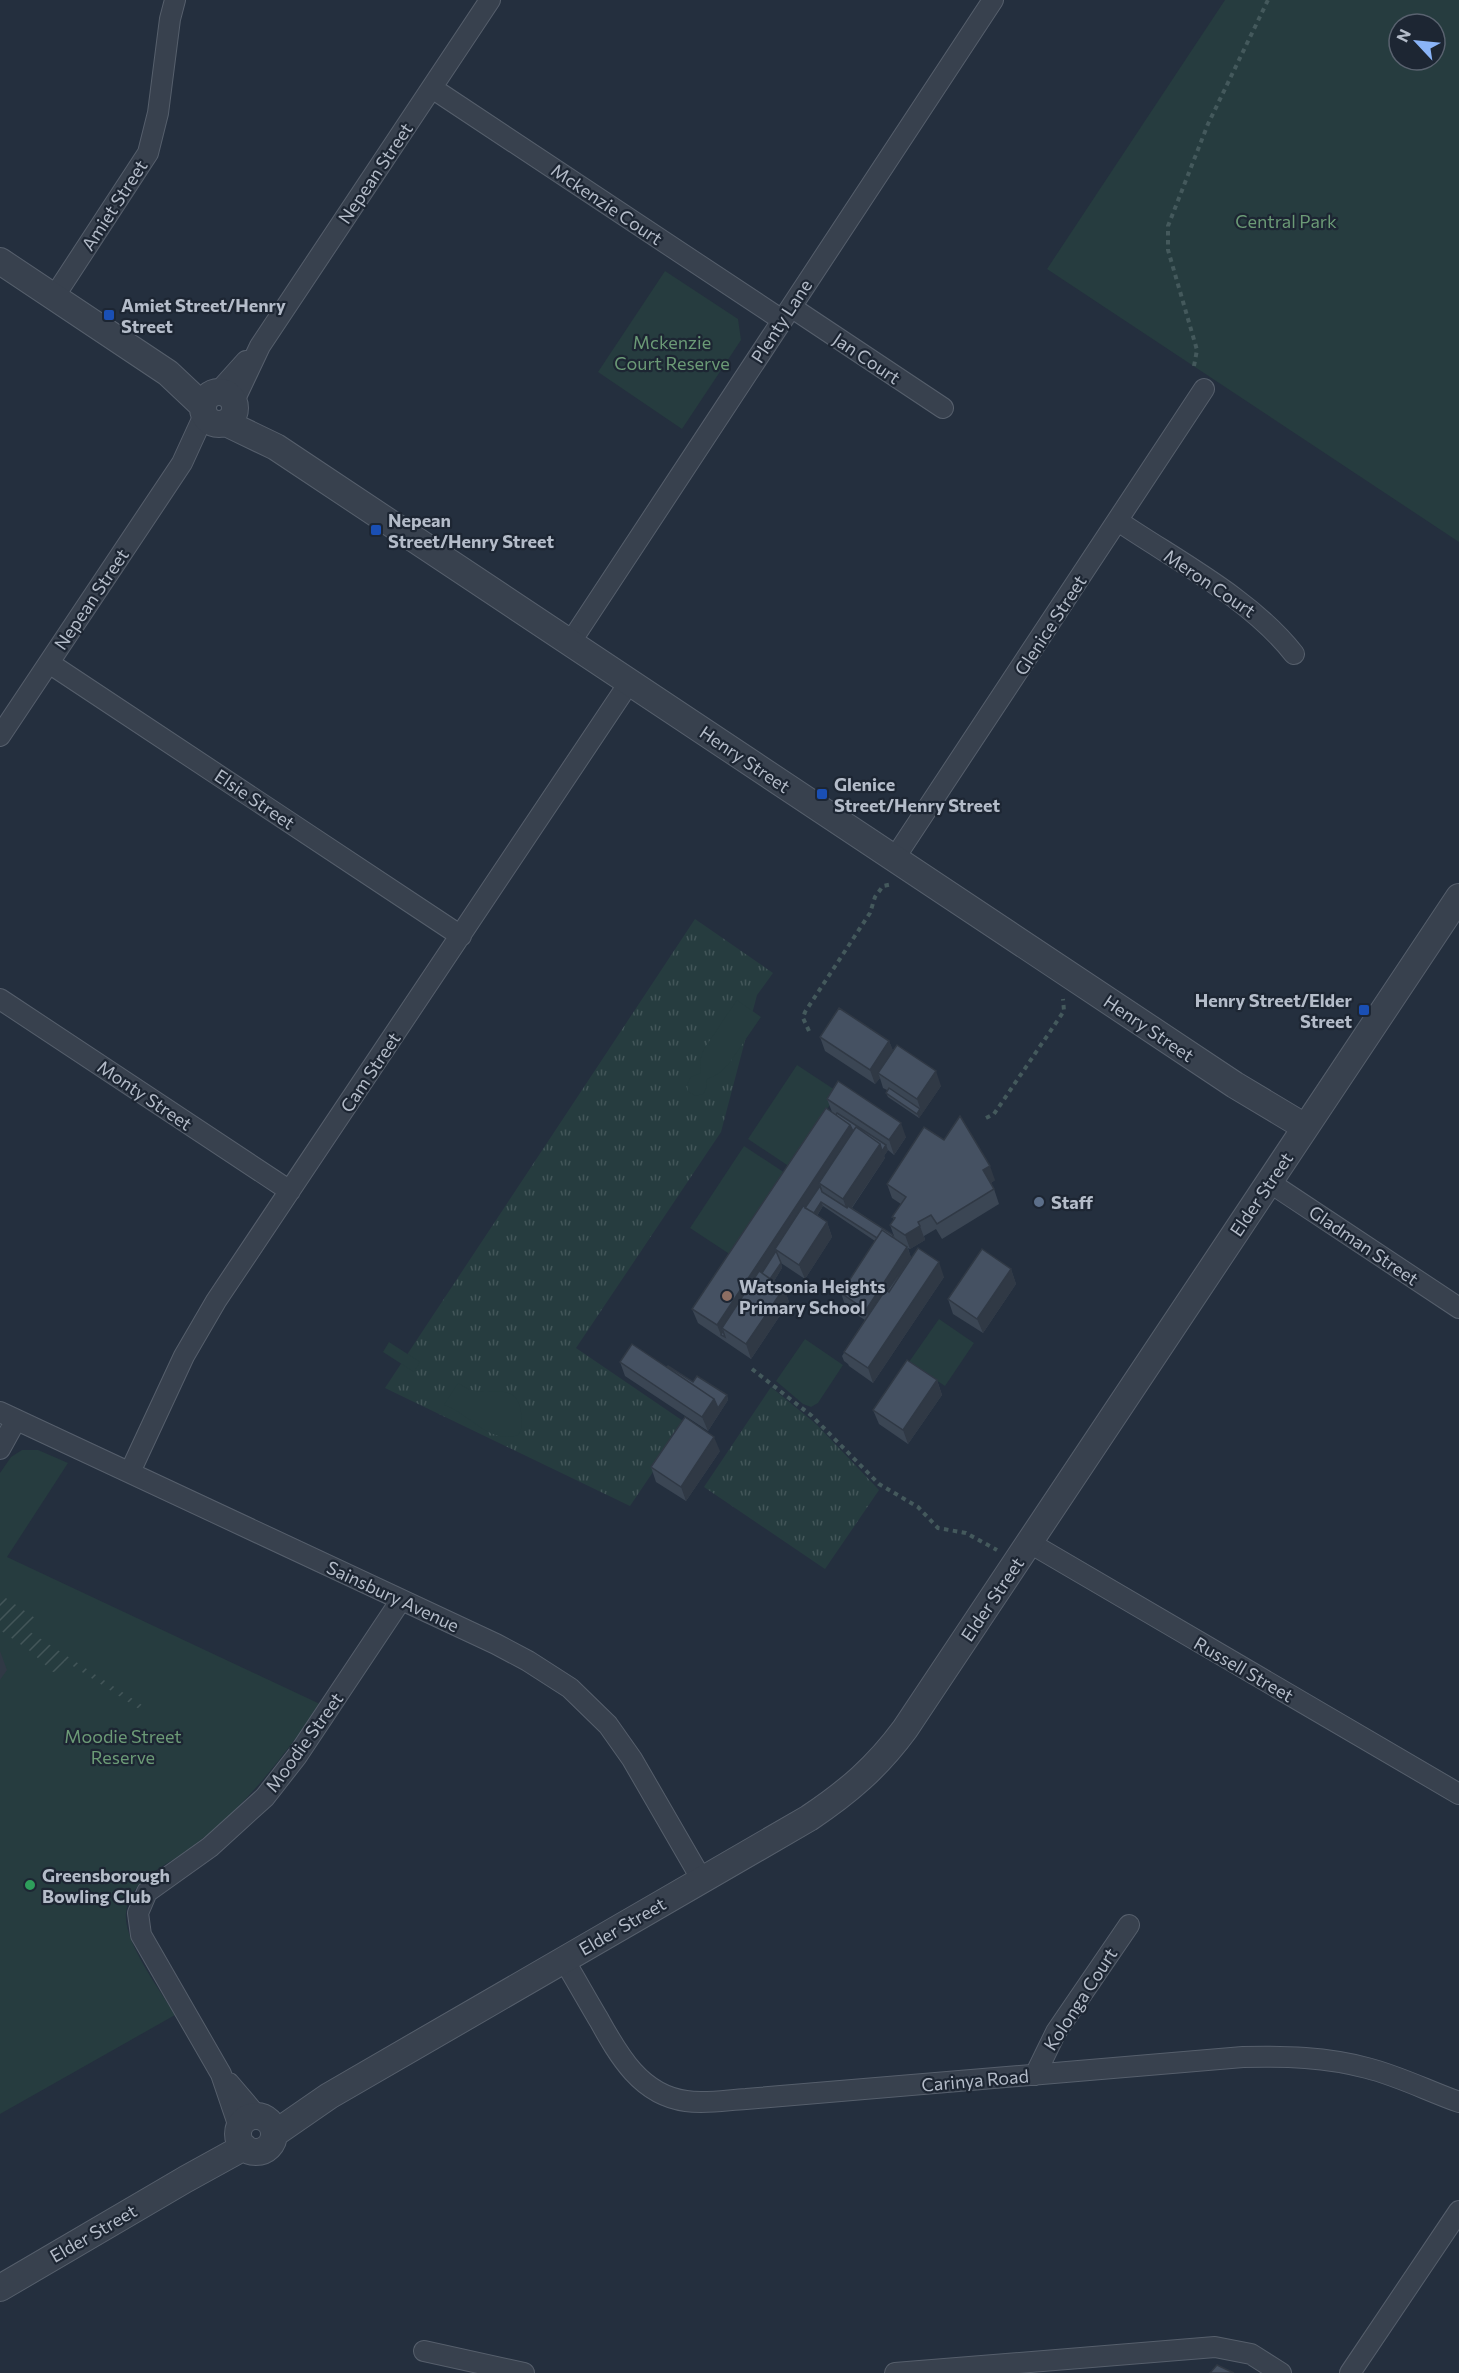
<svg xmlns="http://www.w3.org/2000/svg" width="1459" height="2373" viewBox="0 0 1459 2373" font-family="Commissioner,sans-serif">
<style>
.grass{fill:url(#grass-tufts)}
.park{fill:#263c3f;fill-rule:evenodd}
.garden{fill:url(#garden-furrows)}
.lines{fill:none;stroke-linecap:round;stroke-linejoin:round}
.minor-casing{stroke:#565f6c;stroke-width:22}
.tertiary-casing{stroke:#565f6c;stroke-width:28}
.path{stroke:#44595c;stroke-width:4;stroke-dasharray:4.5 4.5;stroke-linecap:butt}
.minor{stroke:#38414e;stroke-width:20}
.tertiary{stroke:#38414e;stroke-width:26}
.wall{fill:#3b4654}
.shaded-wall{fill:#303945}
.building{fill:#455162;stroke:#303945;stroke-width:1.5}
.transit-dot{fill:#1a4fb4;stroke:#1d2633;stroke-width:2}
.service-dot{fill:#5c6f8a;stroke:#1d2633;stroke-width:2}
.education-dot{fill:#8d6e63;stroke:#1d2633;stroke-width:2}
.leisure-dot{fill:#2e9e5b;stroke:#1d2633;stroke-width:2}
.labels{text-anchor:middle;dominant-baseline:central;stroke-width:4.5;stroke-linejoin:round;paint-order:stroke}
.street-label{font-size:18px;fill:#b4bcc9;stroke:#1d2633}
.park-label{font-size:18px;fill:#6b9a76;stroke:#1d2633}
.poi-label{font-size:18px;font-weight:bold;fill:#b4bcc9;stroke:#1d2633;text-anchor:start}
</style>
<defs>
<pattern id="grass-tufts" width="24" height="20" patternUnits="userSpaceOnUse" patternTransform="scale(1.5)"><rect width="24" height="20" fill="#263c3f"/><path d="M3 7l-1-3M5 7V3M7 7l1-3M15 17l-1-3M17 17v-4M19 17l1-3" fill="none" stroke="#435659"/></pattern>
<pattern id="garden-furrows" width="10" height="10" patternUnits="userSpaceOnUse" patternTransform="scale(1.5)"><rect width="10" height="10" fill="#263c3f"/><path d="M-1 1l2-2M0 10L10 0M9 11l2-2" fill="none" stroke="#435659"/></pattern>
</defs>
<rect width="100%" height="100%" fill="#242f3e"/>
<path class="grass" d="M695,919l78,54 -16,22 -36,137 -145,216 110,75 -56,83 -245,-118z
M771,1387l45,37 63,66 -54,79 -121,-82z"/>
<path class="park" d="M1225,0h234v542l-412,-273zM1399,24h36v36h-36z
M665,271l73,48 3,21 -59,89 -84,-57z
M737,1000l24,17 -33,48 -9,8 -13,7 1,7 -4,7 -8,2 -7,-5 -1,-7 4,-7 10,-4 -1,-13 4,-11z
M797,1065l41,27 -48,75 -42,-28z
M744,1146l41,27 -54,82 -41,-27z
M939,1319l35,24 -29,43 -36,-24z
M805,1339l38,26 -25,38 -7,4 -8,-3 -27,-23z
M389,1342l31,20 -6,10 -31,-20z
M458,1383c6,4 11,7 18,8 19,4 41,-8 45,21 1,9 2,16 -3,23 -28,10 -49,-22 -74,-30z
M22,1450h16l30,13 -61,94 313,147c-38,55 -77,106 -132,146 -24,17 -58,29 -62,63 -3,28 34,77 49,102l-175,99v-641l11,-16z"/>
<path class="garden" d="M0,1594l35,24 -8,12 115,75 -3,4 -74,-48 -6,10 -6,1 -23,-21 -30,-21z"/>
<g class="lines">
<g class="minor-casing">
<path id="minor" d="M432,88l350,232
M54,297l94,-144 10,-40 12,-94 5,-19
M791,307l152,101
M219,391l27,-30
M234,401l26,-55 230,-346
M1118,521c59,40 132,77 176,133
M570,643l423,-643
M49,663l412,273
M0,736l182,-273 22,-48
M894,859l310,-470
M0,999l290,192
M1269,1182l190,126
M0,1412l496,232 32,17 42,27 38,37 24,34 70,121
M0,1449l16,-29
M130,1472l54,-116 32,-55 413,-618
M1030,1543l429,251
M564,1960c12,20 23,40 35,60 20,36 42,75 87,81 20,3 41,-1 60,-2l497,-42c42,-1 83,0 124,11 32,8 61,23 92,34
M1035,2075l21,-43 73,-107
M229,2083l28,33
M239,2127l-18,-53 -80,-139 -3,-22 9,-21 63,-45 55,-50 32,-41 104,-156
M424,2351l100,22
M895,2373l320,-26 36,7 30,19
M1350,2373l109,-162"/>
</g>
<g class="tertiary-casing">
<path id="tertiary" d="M0,261l168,112 35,33
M203 408a16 16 0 1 1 32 0a16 16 0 1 1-32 0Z
M226,423l50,24 959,638 70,42
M238 2134a18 18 0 1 1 36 0a18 18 0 1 1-36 0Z
M274,2134l55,-38 480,-278c39,-26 68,-51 96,-89l554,-832
M0,2288l186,-109 58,-32"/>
</g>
<path class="path" d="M1194,366l3,-16 -29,-100v-24l40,-102 60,-124
M809,1031l-6,-13 2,-6 65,-99 5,-16 8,-11 10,-2
M986,1118l8,-4 70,-103 -1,-12
M752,1369l60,47 67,68 39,23 20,21 28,5 31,17"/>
<use href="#minor" class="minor"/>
<use href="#tertiary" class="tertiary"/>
</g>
<path class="wall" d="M820,1037l69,4 4,10 48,35 -22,32 -31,-21 -2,-4 1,-3 -4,-2 -3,-10 -5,6 -50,-33z
M827,1099l79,38 -12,18 -6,-5 -4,6 1,2 -33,50 41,27 2,4 -5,-14 4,-5 -2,-3 9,-13 -9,-6 -5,-14 108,-4 -4,3 3,6 5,15 -57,35 -6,-10 -12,7 1,4 -15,9 -2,-1 3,10 33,19 -71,106 -24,-17 -1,-2 -4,-3 -2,-5 23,-36 -19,-12 -5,-15 34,-52 -52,-35 -6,10 10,6 5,15 -27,42 -24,-16 1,5 -8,13 10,7 5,14 -38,57 -53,-36 -6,-14 140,-197z
M1011,1269l5,15 -33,49 -30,-19 -5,-15z
M620,1362l47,5 26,15 34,13 1,5 -20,31 -83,-55z
M937,1380l5,15 -34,49 -29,-20 -6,-14z
M720,1451l-34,50 -30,-19 -5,-15z"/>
<path class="shaded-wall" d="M889,1041l6,14 -17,18 2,5 -5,6 -5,-14z
M936,1071l5,15 -19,28 -5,-15z
M920,1109l2,5 -3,4 -2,-4z
M901,1123l5,14 -12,18 -5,-15z
M850,1125l6,14 -37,44 3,7 -47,59 3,7 -56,72 3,8 -4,-1 -4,-10z
M880,1144l6,1 2,5 -4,6 1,2 -37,55 -5,-14z
M990,1166l5,14 -7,5 -5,-15z
M821,1202l2,4 -11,17 -2,-5z
M827,1222l5,15 -27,42 -6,-14z
M920,1226l5,14 -15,9 -5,-14z
M907,1247l6,15 -42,62 -5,-14z
M939,1262l5,15 -71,106 -5,-15z
M781,1263l1,5 -13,21 -2,-5z
M1011,1269l5,15 -33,49 -6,-14z
M784,1288l5,14 -38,57 -5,-15z
M937,1380l5,15 -34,49 -5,-14z
M727,1395l1,5 -20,31 -6,-14 12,-18z
M714,1437l6,14 -34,50 -5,-14z
M0,1651l7,19 -7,10z"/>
<path class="building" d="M839,1008l50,33 -19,29 -50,-33z
M897,1045l39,26 -19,28 -39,-26z
M838,1081l63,42 -12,17 -62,-41z
M889,1088l31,21 -3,5 -31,-21z
M826,1108l24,17 -133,200 -25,-16z
M837,1113l49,32 -4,6 -2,-7 -24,-17 -3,4 -3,-6 -14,-10z
M960,1116l30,50 -7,4 11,19 -57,35 -6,-9 -13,7 2,4 -15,9 -15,-10 5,-7 -3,-1 14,-20 -19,-13 37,-57 20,13z
M856,1127l24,17 -37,55 -24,-16z
M820,1186l2,6 25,16 1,-2 45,29 -1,2 -10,-7 -5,8 -56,-36 -7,11 -9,-5z
M803,1206l24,16 -28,43 -24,-16z
M882,1230l25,17 -41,63 -25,-17z
M918,1248l21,14 -71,106 -24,-16 42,-63 3,3z
M982,1249l29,20 -34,50 -29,-20z
M776,1251l5,12 -11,16 -8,-6z
M910,1258h1l-22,34 -2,-1z
M759,1271l25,17 -38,56 -24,-16z
M723,1331l2,6 -4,-2z
M632,1344l82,55 -12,18 -82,-55z
M907,1360l30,20 -34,50 -30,-20z
M668,1366l25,16 4,-6 30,19 -9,13 -4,-9 -47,-32z
M685,1417l29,20 -33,50 -30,-20z
M1217,2365l17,8h-24z"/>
<g class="transit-dot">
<rect x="103" y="309" width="12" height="12" rx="3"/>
<rect x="370" y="524" width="12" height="12" rx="3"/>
<rect x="816" y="788" width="12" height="12" rx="3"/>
<rect x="1358" y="1004" width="12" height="12" rx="3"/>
</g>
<circle class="service-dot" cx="1039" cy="1202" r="6"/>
<circle class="education-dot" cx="727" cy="1296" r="6"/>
<circle class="leisure-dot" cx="30" cy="1885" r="6"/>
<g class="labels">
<g class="street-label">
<text transform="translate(375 173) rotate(-56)">Nepean Street</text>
<text transform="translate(607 204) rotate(34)">Mckenzie Court</text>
<text transform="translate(114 205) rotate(-57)">Amiet Street</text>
<text transform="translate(781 321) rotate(-57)">Plenty Lane</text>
<text transform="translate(867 358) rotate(34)">Jan Court</text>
<text transform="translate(1210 583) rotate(34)">Meron Court</text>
<text transform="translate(91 599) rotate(-56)">Nepean Street</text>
<text transform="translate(1050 625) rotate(-57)">Glenice Street</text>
<text transform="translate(745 759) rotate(34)">Henry Street</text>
<text transform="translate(255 799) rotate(34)">Elsie Street</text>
<text transform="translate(1149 1028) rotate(34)">Henry Street</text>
<text transform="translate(370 1072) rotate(-56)">Cam Street</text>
<text transform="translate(145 1095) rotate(34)">Monty Street</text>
<text transform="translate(1261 1194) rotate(-56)">Elder Street</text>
<text transform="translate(1364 1245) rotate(34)">Gladman Street</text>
<text transform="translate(393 1596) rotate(25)">Sainsbury Avenue</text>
<text transform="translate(992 1599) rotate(-56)">Elder Street</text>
<text transform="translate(1244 1669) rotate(30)">Russell Street</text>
<text transform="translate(304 1742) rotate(-54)">Moodie Street</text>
<text transform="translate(622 1926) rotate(-30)">Elder Street</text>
<text transform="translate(1080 1999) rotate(-57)">Kolonga Court</text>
<text transform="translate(975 2080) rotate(-5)">Carinya Road</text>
<text transform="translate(93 2233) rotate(-30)">Elder Street</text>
</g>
<g class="park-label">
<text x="1286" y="221">Central Park</text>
<text x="672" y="342">Mckenzie<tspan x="672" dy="21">Court Reserve</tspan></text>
<text x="123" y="1736">Moodie Street<tspan x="123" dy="21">Reserve</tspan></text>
</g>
<g class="poi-label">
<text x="121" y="305">Amiet Street/Henry<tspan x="121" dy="21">Street</tspan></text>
<text x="388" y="520">Nepean<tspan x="388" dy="21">Street/Henry Street</tspan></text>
<text x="834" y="784">Glenice<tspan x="834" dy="21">Street/Henry Street</tspan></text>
<text x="1352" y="1000" text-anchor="end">Henry Street/Elder<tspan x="1352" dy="21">Street</tspan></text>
<text x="1051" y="1202">Staff</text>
<text x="739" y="1286">Watsonia Heights<tspan x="739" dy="21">Primary School</tspan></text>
<text x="42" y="1875">Greensborough<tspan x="42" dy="21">Bowling Club</tspan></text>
</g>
</g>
<g transform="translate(1417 42) rotate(296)"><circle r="28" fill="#1d2633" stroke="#59626f" stroke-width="1.5"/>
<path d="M0-4.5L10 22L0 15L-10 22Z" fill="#8ab4f8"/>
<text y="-9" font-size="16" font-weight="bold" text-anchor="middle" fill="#b4bcc9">N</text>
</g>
</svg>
